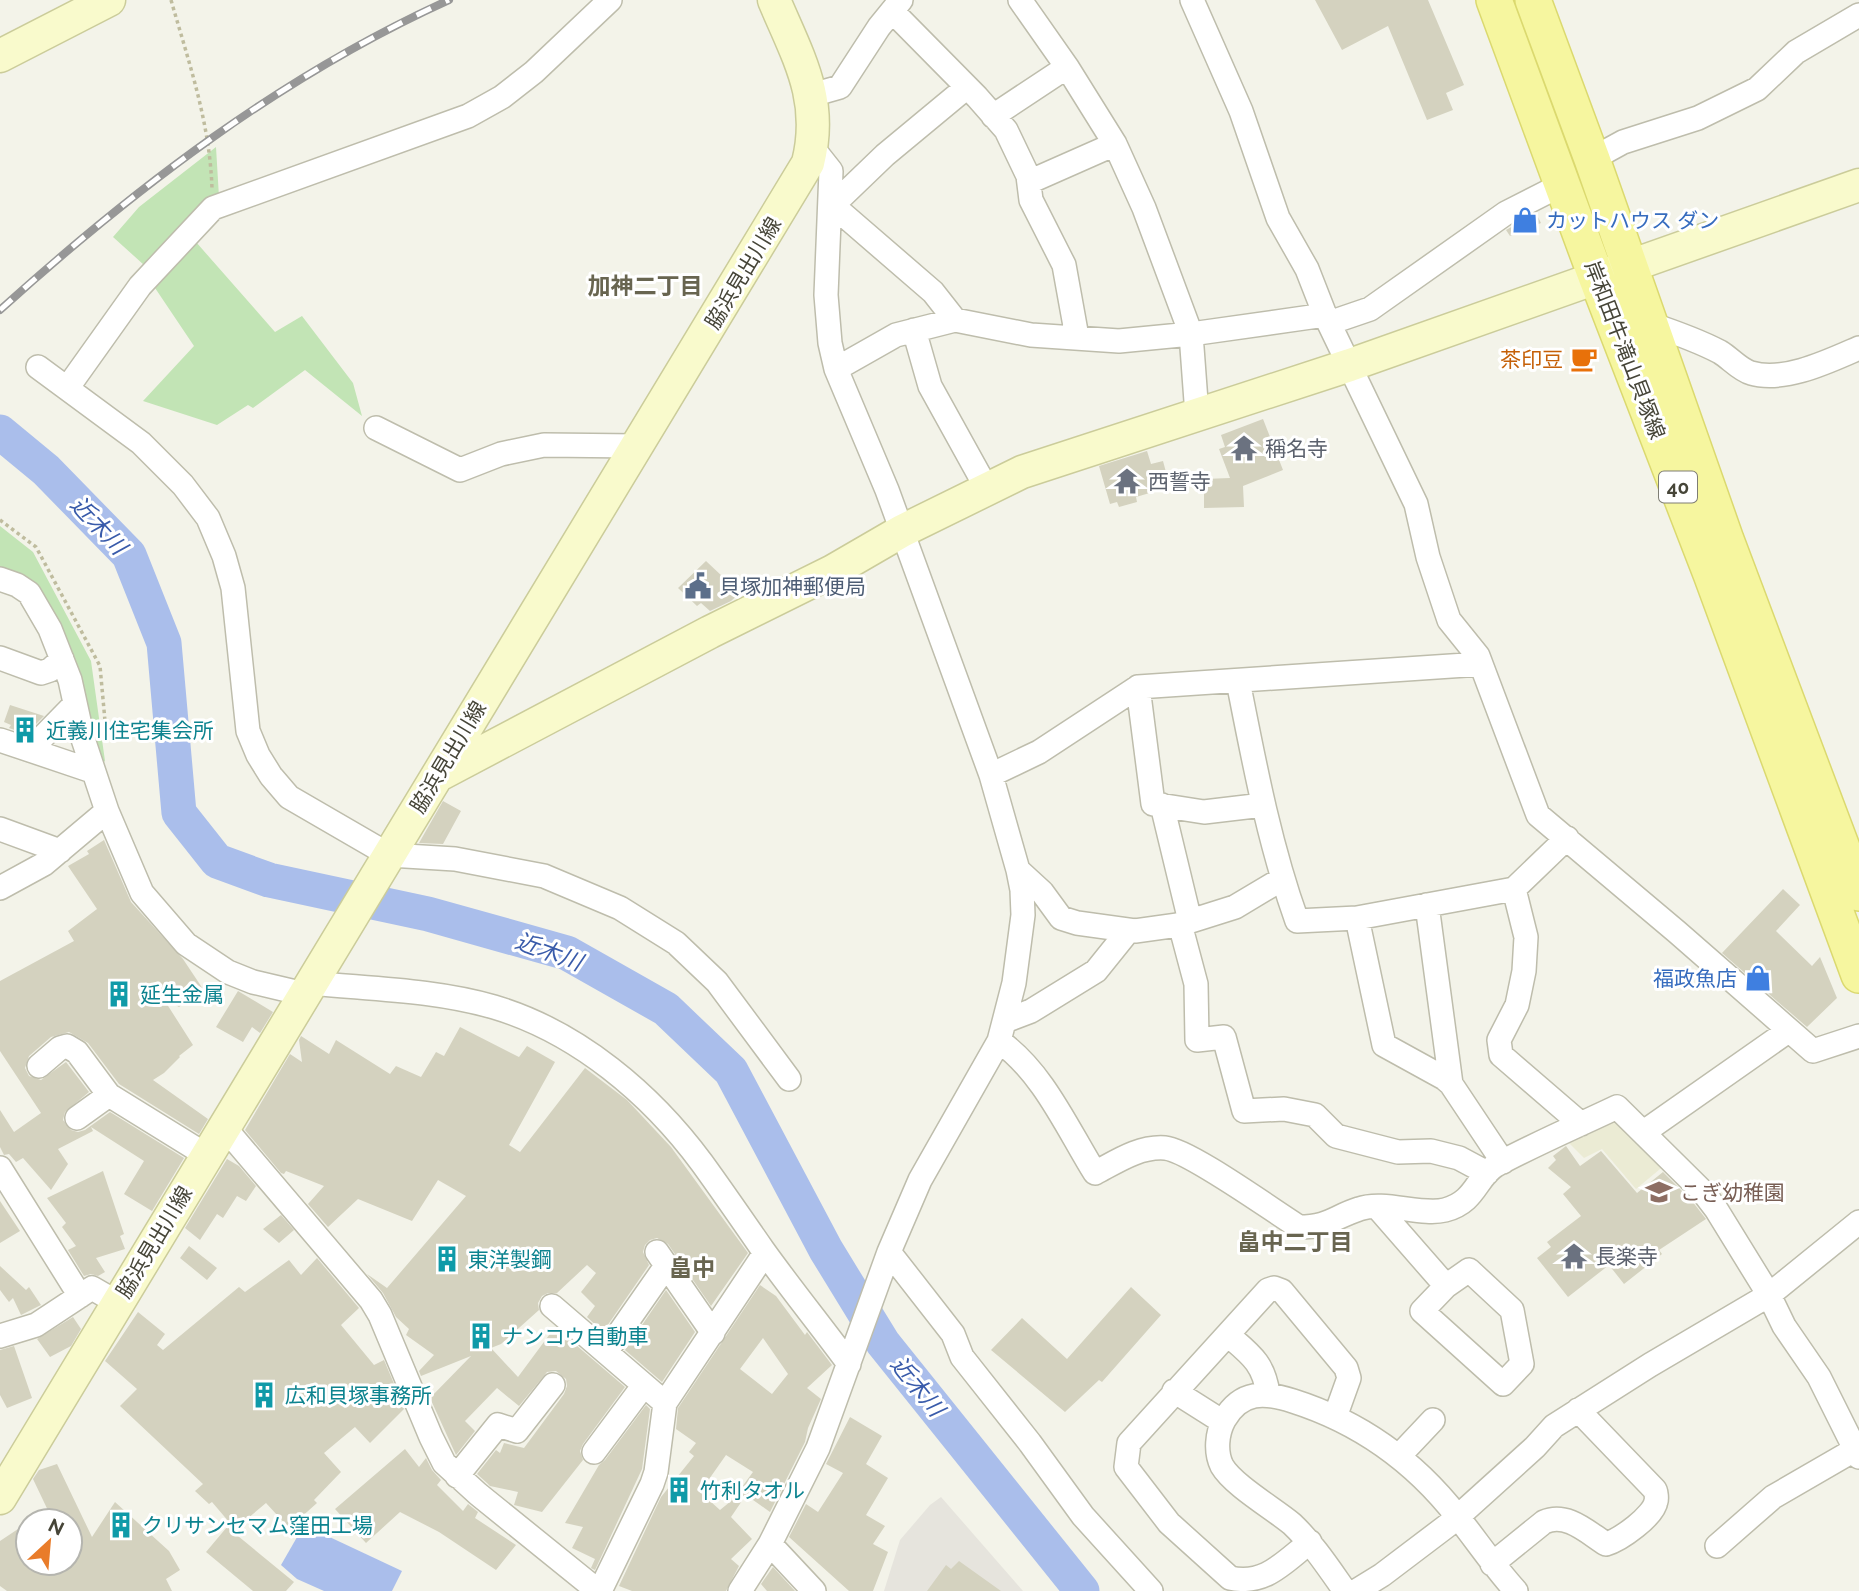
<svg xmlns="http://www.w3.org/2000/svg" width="1859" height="1591" viewBox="0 0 1859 1591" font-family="Raleway,'Noto Sans JP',sans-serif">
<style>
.industrial{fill:#e6e4dd}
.education{fill:#ebebd4}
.green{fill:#c2e4b5}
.water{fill:#aabeeb}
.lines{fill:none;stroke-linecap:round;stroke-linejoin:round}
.river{stroke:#aabeeb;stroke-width:35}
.building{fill:#d4d2bf;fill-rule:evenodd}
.street-casing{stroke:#bebdac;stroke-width:26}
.secondary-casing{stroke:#cbcc9a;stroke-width:35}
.primary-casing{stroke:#dbd96f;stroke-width:38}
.path{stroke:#bfbc9e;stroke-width:3.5;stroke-dasharray:3.5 3.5;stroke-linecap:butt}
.street{stroke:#fff;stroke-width:23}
.secondary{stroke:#f9facc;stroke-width:32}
.primary{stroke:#f6f69f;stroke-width:35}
.rail-casing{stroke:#979797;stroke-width:8}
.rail{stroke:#fff;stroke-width:5;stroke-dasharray:16;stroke-linecap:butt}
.labels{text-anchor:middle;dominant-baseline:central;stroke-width:6;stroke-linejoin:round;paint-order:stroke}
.shield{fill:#fff;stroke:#7e7d74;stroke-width:2}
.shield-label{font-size:19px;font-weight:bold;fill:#464538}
.shop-label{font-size:21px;fill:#366cbe;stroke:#fff;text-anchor:start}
.street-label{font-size:21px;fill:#464538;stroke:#fff}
.food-label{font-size:21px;fill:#c56008;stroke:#fff;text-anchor:end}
.worship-label{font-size:21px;fill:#5b616d;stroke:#fff;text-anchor:start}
.service-label{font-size:21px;fill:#4e5e75;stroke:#fff;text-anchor:start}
.culture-label{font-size:21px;fill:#0d838f;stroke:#fff;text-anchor:start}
.education-label{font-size:21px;fill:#785e54;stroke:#fff;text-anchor:start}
.neighbourhood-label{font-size:23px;font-weight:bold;fill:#686550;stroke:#fff}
.water-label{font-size:23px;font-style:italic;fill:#395baa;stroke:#fff}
</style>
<rect width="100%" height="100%" fill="#f3f3e9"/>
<path class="industrial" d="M941,1497l82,94h-139l16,-51 30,-35z"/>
<path class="education" d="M1616,1114l50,50 -30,25 -34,-40 -18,9 -18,-18z"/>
<path class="green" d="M216,147l4,67 -24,28 79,90 27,-16 51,67 9,33 -57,-46 -52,38 -5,-3 -31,20 -74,-24 51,-55 -43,-64 -7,-17 -31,-28 26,-30z
M0,526l33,26 58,109 14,100 -10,8 -33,-122 -62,-74z"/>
<path class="water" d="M304,1525l98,46 -10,20h-68l-27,-12 -16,-14z"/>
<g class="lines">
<path class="river" d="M0,432l46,38 83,85 35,88 15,170 38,48 52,19 159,34 139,39 99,56 65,62 95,179 57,93 199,248"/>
</g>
<path class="building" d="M1315,0h113l36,85 -18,8 7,17 -26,10 -39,-94 -46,24z
M1536,213l5,10 -31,13 -4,-6z
M1263,419l20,51 -40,16 1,21 -40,1v-29l26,-1 -11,-29 6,-2 -4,-12z
M1147,451l4,13 12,-3 7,26 -34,10 1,5 -18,5 -2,-5 -7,2 -11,-38z
M706,561l34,32 -9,8 -21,10 -9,-8 -4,3 -19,-18z
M10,705l34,11 -18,18 -17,-6 2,-3 -7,-3z
M443,801l18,10 -18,33 -24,-1z
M104,840l27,62 52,57 20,30 -24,18 -16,-9 30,47 -14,11 1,1 -16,16 -11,7 55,39 -9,15 -80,-50 -31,-41 -19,-11 -18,5 -22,19 -4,12 4,8 12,4 25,-18 23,30 -24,20 -2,8 8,10 7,2 7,-2 25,-18 74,46 -32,53 -28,-17 20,-33 -53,-34 2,4 -35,18 10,15 -17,26 -28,-32 -7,4 -7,-8 -5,1 -4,-8v-37l14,22 27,-19 -41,-62v-70l74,-40 -6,-10 29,-22 -29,-43 21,-12 -2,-3z
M1783,889l17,16 -24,26 36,35 8,-9 17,41 -30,29 -37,-32 -14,-16 -2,2 -32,-28z
M238,991l35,21 -13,21 -8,-6 -9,15 -27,-15z
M460,1027l59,30 8,-11 28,16 -46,83 11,7 65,-84 42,32 44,47 77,106 -37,53 -43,-62 -11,-6 -7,2 -5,5 -2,7 6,13 -46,67 -16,-15 8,-11 -14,-14 15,-19 -9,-8 -30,28h-9l-6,3 -4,7 1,7 -38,34 -10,4 27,29 37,-50 70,60 -42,57 -3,7 3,9 -41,52 -28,-7 4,-13 -28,-6 2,2 -5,-5 -10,-9 19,-24 4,3 4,-10 20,5 40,-54 3,-8 -1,-7 -10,-8 -9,1 -28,34 -22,-18 -32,33 10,10 -19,24 -26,-57 41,-42 -50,20 -2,-5 15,-16 -28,-20 3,-6 -13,-12 -13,-24 -16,-19 20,14 79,-92 -28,-16 -26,41 -54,-22 -30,28 -20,-23 16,-18 -38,-15 -2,3 -3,-1 -36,-43 45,-76 12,8 -3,-22 2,-4 28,18 7,-14 54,34 6,-8 25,11 15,-25 8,4z
M1566,1146l14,20 21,-15 36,42 26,-21 29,29 14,18 -47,31 3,4 -38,30 -15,-19 -41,32 -31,-39 14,-11 -4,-5 34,-26 -18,-22 8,-7 -23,-19 8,-8 -3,-4z
M227,1159l12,7 17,20 -10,15 -9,-5 -14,22 -6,-4 -17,26 -15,-12z
M103,1171l21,63 -4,2 5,13 -29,9 9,14 -7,4 -7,-2 -7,2 -16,-26 8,-4 -14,-19 4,-4 -19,-25z
M0,1201l20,30 -20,12z
M281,1215l13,15 -15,13 -16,-14z
M189,1246l28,22 -10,12 -27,-22z
M317,1258l42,50 -18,17 33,40 10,-5 11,26 -3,1 12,22 -34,34 -15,-16 -31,26 17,19 -27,28 3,3 -28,25 -23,-25 -31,26 -23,-27 -3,2 -14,-13 8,-7 -83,-78 17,-17 -32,-28 33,-49 27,22 -8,11 6,5 76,-63 6,5 44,-32 12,15z
M0,1266l26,24 3,-3 12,18 -20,10 -8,-17 -4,4 -9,-12z
M760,1285l16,11 29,39 2,-3 25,33 -25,23 14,11 -13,29 -3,14 -35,70 -24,-17 -15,22 21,22 -21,20 8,7 -13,25h-94l-13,-5 42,-89 33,-41 -5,-4 7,-9 -20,-14 2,-21zM763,1338l25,36 -16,20 -32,-25zM726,1455l27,17 -14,19 3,1 -22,18 -20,-18z
M1131,1287l30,28 -59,67 -3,-2 -34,32 -74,-62 31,-32 45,41z
M666,1290l29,42 -33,50 -37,-32z
M73,1317l8,12 -10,17 -21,11 -13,-18z
M14,1346l18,52 -25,10 -7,-13v-45z
M646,1405l4,4 -8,60 -47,101 -4,-2 4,-9 -23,-11 11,-21 -18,-4 34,-58 6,-5z
M850,1417l32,19 -16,28 22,14 -22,37 19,11 -12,18 15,8 -15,39h-24l-60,-54 17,-33 12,8 25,-39 -17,-9z
M405,1449l14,18 7,-9 6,12 9,10 -4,5 26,26 5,-7 10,8 -3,6 41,27 -20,25 -57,-38 -39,-20 -34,31 -31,-34z
M57,1464l35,73 23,-35 54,49 11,19 -14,9 6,12h-165l-7,-5v-45l18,-12 10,16v18h42v-42h-17l-20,-42 6,-9z
M227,1527l67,55 -8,9h-33l-47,-39z
M959,1561l42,30h-74l19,-26 5,4z
M773,1567l22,24h-28l-6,-7z"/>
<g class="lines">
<g class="street-casing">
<path id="street" d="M1020,0l47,67 48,77 29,64 47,126 6,81
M1192,0l49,111 37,107 29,51 18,46 91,189 12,53 21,63 29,36 60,159 139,117 136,119 46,-15
M892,11l85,86 29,33 22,46 3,24 33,65 13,72
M812,95l28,-8 39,-60 22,-27
M993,116l74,-49
M1592,159l31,-17 75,-24 59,-29 39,-37 63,-37
M1029,182l86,-38
M830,203l103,89 22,28
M833,205l52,-50 82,-68
M1329,323l41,-14 136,-96 57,-29
M1650,324c24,8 47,16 70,28 10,6 20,18 31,21 33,10 78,-12 108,-25
M914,330l16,56 57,103
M38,367l103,76 42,42 25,33 16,38 9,32 15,143 10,24 13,21 18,21 100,58 66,4 89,17 76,32 56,35 41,39 72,97
M836,369l60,-34 59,-15 76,15 88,6 72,-7 134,-19
M68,387l72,-101 73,-78 255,-92 34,-19 32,-25 76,-72
M376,428l84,42 41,-16 43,-9 94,1
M0,579l17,6 12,8 21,36 20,51 13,59 24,72 -63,53 -44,24
M0,658l41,15 9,-3 12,-11
M1238,681c16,81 31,162 59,240l60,-3 157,-29 53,-51
M1138,687l15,117 51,8 59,-7
M0,740l92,31
M30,750l45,-46
M991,775l48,-23 99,-65 343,-23
M1162,805l28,116
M107,811l35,82 44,51 42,28 25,10 51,12
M0,829l60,22
M1018,870l24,22 19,26 16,5 58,8 43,-6 57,-18 47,-28
M1514,889l12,48 -2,34 -7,34 -18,35 2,15 80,69
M1427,905l24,179
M1357,918l27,127 60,33 7,6 52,78
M1180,924l16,60 1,56 27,-3 20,74 40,-2 31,6 21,21 62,16 33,-1 28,7 28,15
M311,983c61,6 124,7 183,24 84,25 157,87 208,156 21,29 41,58 61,87 28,39 58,76 86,114
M1005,1021l26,-10 65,-40 33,-41
M999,1041c44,31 68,87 96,132 21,-11 44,-27 70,-25 24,2 108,63 134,79 30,0 35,-10 60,-18 25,-9 62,7 86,1 31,-8 31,-33 51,-45 39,-21 81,-39 121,-58l86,85 13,17 53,86 15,31 35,51 40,80
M39,1066l21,-18 7,-2 10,6 32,43 97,60
M77,1118l32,-23
M224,1127l147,173 9,15 51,122 13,26 34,31 120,97
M1644,1132l144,-101
M0,1168l80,128
M1377,1207l69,79 -24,25 81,73 19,-20 -10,-54 -43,-40 -23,16
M657,1252l56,81
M889,1252l64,82 9,23 68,86 53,73 68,75
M552,1306l113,97
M1228,1335c22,19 36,28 40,59
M0,1336l36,-11 56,-37 26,15
M606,1352l60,-86
M1174,1391l49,31
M594,1452l50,-67
M1399,1456l34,-36
M457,1476l41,-51 19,6 36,-46
M1310,1542c-26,20 -45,44 -80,36l-61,-55 -43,-56 3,-24 139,-153 6,-2 8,3 64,77 3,10 -14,39
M770,1544l44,47
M1717,1546l56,-49 83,-48
M1492,1564l52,-42c23,-10 43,10 62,22 14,-4 48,-28 50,-43 1,-1 0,-10 -1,-11l-77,-80
M600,1591l52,-107 4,-12 9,-69 100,-150
M740,1591l30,-47 48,-96 71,-196 31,-72 79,-139 15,-58 9,-68 -1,-25 -4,-20 -27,-95 -104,-285 -51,-121 -6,-26 -4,-48 5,-124 -19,-24
M1345,1591c-17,-24 -32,-47 -53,-67 -18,-15 -59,-39 -70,-58 -7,-14 -5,-33 2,-46 17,-30 41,-28 69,-19 66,21 121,60 164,115 20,25 37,51 59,75
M1356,1591l26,-16 70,-53 83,-75 19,-21 96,-61 119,-70 90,-73"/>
</g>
<g class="secondary-casing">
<path id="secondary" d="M0,56l109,-56
M437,776l273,-144 123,-61 69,-40 120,-59 328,-107 509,-180
M0,1498l808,-1335c16,-64 -10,-106 -34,-163"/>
</g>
<g class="primary-casing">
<path id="primary" d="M1494,0l103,279 114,295 148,401
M1533,0l59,159 134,381 133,353"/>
</g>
<path class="path" d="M171,0c18,63 39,123 41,189
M0,520l36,27 64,119 7,77"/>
<use href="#street" class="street"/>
<use href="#secondary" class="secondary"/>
<use href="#primary" class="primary"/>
<g class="rail-casing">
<path id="rail" d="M0,310c135,-122 283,-235 449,-310"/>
</g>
<use href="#rail" class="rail"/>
</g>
<defs>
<g id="shop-bare" transform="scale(2.1)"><path d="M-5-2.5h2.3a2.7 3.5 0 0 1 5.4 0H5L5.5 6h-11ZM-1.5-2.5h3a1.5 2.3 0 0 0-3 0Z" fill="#3f7fe0" stroke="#fff" stroke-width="2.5" paint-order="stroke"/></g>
<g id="cafe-bare" transform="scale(2.1)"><path d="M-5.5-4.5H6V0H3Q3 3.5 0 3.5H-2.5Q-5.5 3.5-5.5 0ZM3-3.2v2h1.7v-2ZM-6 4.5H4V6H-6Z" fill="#e8710a" stroke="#fff" stroke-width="2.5" paint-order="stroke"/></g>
<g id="temple-bare" transform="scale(2.1)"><path d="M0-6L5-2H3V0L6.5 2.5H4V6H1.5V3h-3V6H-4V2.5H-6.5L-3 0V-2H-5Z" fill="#6b7280" stroke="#fff" stroke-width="2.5" paint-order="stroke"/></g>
<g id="civic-bare" transform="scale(2.1)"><path d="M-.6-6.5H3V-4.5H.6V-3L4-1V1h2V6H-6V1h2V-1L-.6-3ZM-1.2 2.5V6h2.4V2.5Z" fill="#5c6f8a" stroke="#fff" stroke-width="2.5" paint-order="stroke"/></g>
<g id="building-bare" transform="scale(2.1)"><path d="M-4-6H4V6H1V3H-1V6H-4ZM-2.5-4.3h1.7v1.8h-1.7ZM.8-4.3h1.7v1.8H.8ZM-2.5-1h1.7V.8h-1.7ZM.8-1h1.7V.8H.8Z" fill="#0f9aa8" stroke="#fff" stroke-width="2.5" paint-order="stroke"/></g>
<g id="school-bare" transform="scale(2.1)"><path d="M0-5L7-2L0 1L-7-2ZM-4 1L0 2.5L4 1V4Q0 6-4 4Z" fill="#8d6e63" stroke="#fff" stroke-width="2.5" paint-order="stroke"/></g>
</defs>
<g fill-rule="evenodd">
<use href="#shop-bare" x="1525" y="220"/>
<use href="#cafe-bare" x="1584" y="359"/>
<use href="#temple-bare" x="1244" y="448"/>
<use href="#temple-bare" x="1127" y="481"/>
<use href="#civic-bare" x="698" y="586"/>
<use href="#building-bare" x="25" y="730"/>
<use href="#shop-bare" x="1758" y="978"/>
<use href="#building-bare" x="119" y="994"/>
<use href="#school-bare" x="1659" y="1192"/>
<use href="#temple-bare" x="1574" y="1256"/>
<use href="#building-bare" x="447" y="1259"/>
<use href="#building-bare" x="481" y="1336"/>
<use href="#building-bare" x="264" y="1395"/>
<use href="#building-bare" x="679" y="1490"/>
<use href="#building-bare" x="121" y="1525"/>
</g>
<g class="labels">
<rect class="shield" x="1659" y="471.5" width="38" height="31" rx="5"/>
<g class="shield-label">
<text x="1678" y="487">40</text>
</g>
<g class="shop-label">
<text x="1546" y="220">カットハウス ダン</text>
<text x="1737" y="978" text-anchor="end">福政魚店</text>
</g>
<g class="street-label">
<text transform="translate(743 273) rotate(-59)">脇浜見出川線</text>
<text transform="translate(1625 350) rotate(69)">岸和田牛滝山貝塚線</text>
<text transform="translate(448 757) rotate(-59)">脇浜見出川線</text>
<text transform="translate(154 1242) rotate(-59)">脇浜見出川線</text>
</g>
<g class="food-label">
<text x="1563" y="359">茶印豆</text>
</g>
<g class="worship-label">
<text x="1265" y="448">稱名寺</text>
<text x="1148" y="481">西誓寺</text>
<text x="1595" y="1256">長楽寺</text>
</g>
<g class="service-label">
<text x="719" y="586">貝塚加神郵便局</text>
</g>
<g class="culture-label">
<text x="46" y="730">近義川住宅集会所</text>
<text x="140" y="994">延生金属</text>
<text x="468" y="1259">東洋製鋼</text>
<text x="502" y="1336">ナンコウ自動車</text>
<text x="285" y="1395">広和貝塚事務所</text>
<text x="700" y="1490">竹利タオル</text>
<text x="142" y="1525">クリサンセマム窪田工場</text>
</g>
<g class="education-label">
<text x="1680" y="1192">こぎ幼稚園</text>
</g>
<g class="neighbourhood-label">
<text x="645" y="285">加神二丁目</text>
<text x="1295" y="1241">畠中二丁目</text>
<text x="692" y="1267">畠中</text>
</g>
<g class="water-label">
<text transform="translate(99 525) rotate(47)">近木川</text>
<text transform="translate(549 951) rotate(20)">近木川</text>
<text transform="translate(918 1386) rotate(51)">近木川</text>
</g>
</g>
<g transform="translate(49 1542) rotate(26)"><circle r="33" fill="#ffffff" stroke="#b5b5af" stroke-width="2"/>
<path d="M0-5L12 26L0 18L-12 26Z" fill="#e97c2a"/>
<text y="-10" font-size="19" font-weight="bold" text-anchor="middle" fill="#464538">N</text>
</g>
</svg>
